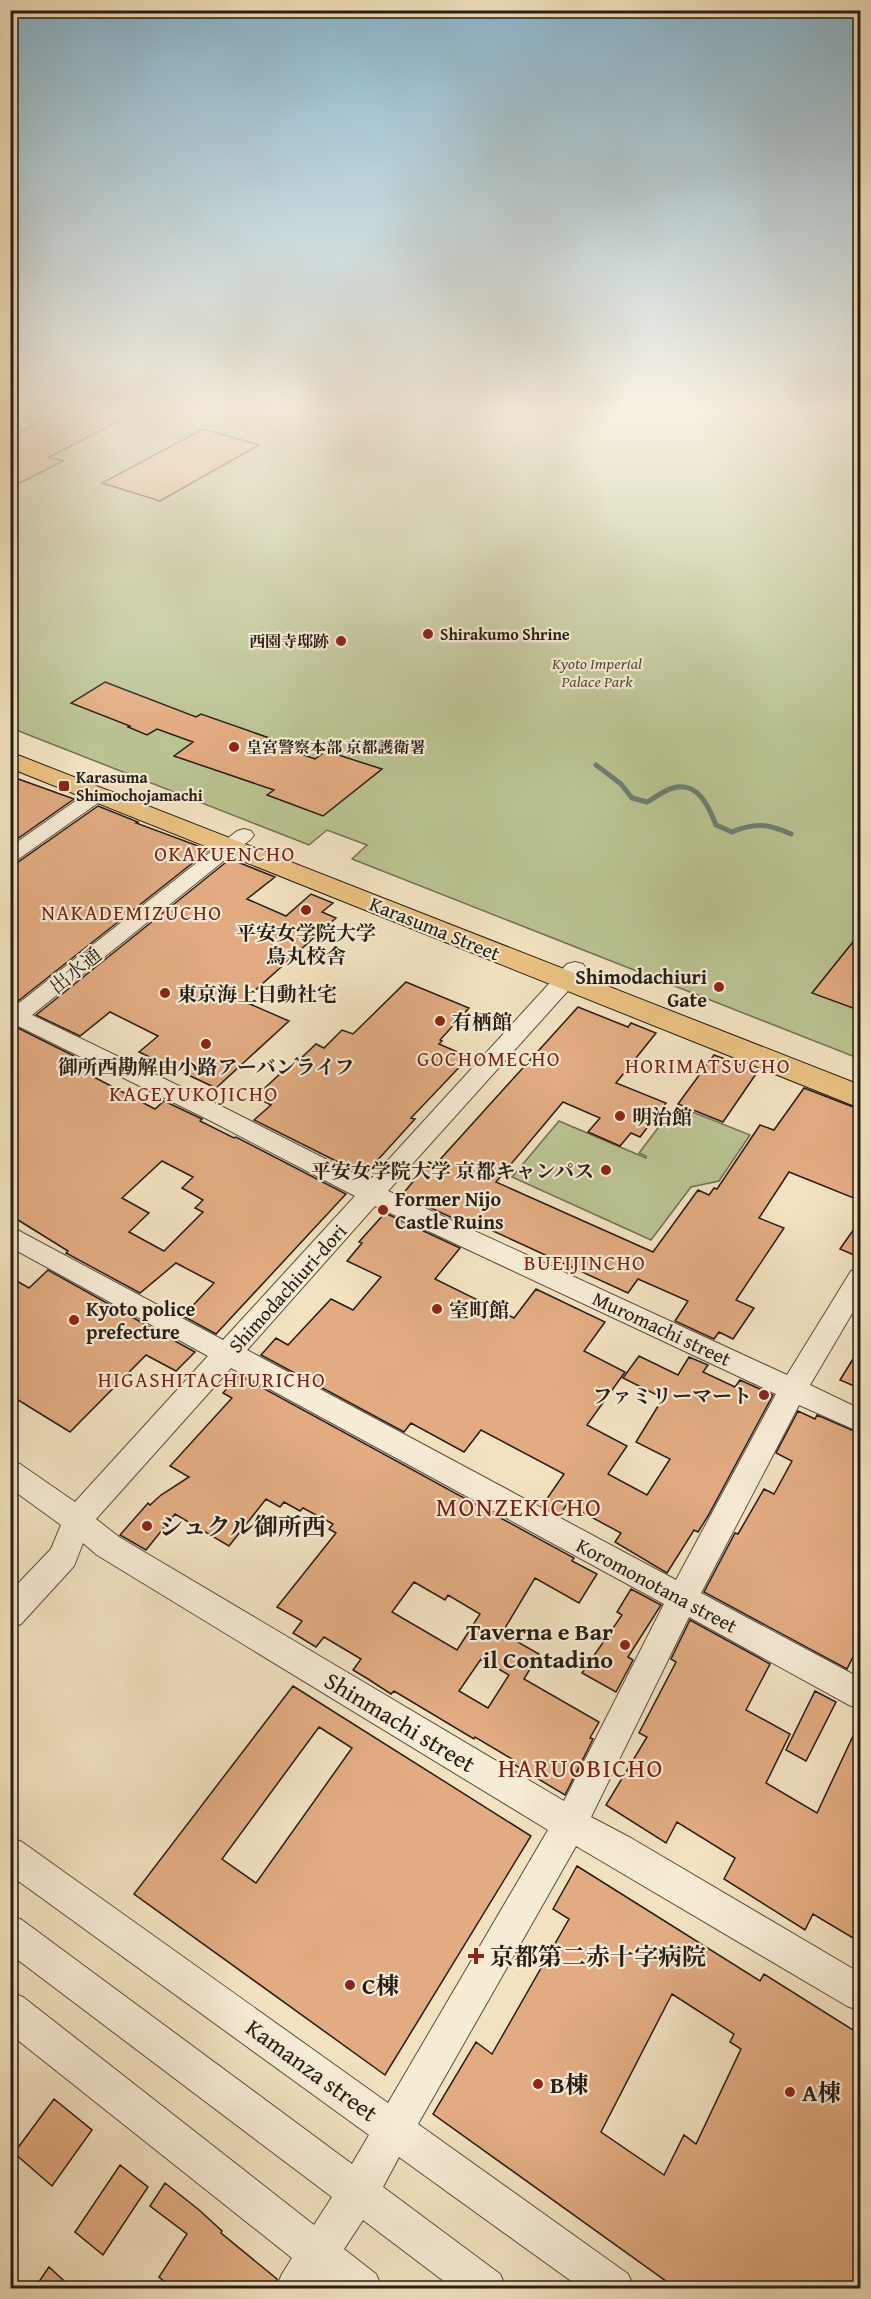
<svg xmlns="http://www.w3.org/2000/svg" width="871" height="2299" viewBox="0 0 871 2299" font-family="'Gentium Book Plus','Noto Serif JP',serif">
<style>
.green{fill:#bac392;stroke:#707054;stroke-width:1.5}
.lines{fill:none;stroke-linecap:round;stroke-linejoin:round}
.stream{stroke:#6d7e73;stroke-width:5}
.building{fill:#e2ab81;stroke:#271d15;stroke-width:1.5;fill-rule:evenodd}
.minor-casing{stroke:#5a4e40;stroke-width:2}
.highway-casing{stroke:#271d15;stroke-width:2}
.minor{fill:#f7ecd6;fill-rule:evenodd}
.highway{fill:#e9c180;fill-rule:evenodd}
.poi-dot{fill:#8f2418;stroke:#f7ecd6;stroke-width:2}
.labels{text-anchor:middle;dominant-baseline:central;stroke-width:4.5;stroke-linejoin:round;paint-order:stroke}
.far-poi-label{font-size:16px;font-weight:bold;fill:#271d15;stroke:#f7ecd6;text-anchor:start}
.far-park-label{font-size:16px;font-style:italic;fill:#534f3a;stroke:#f7ecd6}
.street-label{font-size:20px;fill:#271d15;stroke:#f7ecd6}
.poi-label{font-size:20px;font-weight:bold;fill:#271d15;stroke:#f7ecd6;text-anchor:start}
.neighbourhood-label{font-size:21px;letter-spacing:1.5px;fill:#7a1f14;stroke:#f7ecd6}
.near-poi-label{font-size:24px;font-weight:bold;fill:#271d15;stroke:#f7ecd6;text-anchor:start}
.near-street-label{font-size:24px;fill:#271d15;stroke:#f7ecd6}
.near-neighbourhood-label{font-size:26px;letter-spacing:1.5px;fill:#7a1f14;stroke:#f7ecd6}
</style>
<rect width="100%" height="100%" fill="#f2e2c0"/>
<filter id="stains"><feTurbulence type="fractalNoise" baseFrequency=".00333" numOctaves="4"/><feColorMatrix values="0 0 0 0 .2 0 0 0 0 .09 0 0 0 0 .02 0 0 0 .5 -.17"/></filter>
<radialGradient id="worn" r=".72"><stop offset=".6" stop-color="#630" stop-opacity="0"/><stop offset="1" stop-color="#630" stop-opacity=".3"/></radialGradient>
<path class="green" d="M10,409h850v650l-508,-200 15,-14 -40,-15 -18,15 -298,-117z
M680,1107l70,28 -31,46 -28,6 -40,53 -139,-63 47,-56 87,37v-2l-7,-3 22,-29 5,2z"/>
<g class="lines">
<path class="stream" d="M596,765l25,19 11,14 15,4c8,-4 17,-12 26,-14 25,-7 36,19 43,37l16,7c23,-10 37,-8 59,2"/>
</g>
<path class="building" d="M67,409h76l-94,48 14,4 -53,27v-51z
M203,429l56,16 -99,56 -58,-18z
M105,682l91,35 5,-3 74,26 -5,3 45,16 11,-8 56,18 -59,47 -56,-21 7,-5 -100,-34 19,-14 -36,-13 -10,6 -19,-8 2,-1 -59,-23z
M10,776l64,23 -64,45z
M98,806l40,16 -2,1 73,27 -196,155 -3,-1v-140l8,-2z
M230,859l45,18 -28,22 39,17 25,-22 22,9 -11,9 14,6 -93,83 46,20 -73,67 -77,-36 19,-16 -48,-24 -30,24 -44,-21z
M861,932v79l-49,-18z
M406,982l63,26 -29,32 2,1 -3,3 30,13 -58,61 4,1 -51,56 -110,-55 17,-15 -16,-8 42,-39 2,2 17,-16 8,4 18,-18 11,4z
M578,1007l50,20 3,-4 25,10 -40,50 50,20 -26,34 -9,-4 -11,13 -32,-14 12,-14 -37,-16 -67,80 157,70 45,-62 11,5 5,-7 3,1 43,-64 14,5 30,-42 57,22v91l-72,-29 -30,46 25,10 -48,72 18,8 -21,31 -14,-7 -5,7 -39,-18 13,-20 -50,-22 -10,14 -148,-68 -3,4 -75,-34 27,-33 6,3z
M18,1028l82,41 -8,7 63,33 9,-8 38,18 -2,2 34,17 2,-1 110,57 -130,140 -33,-18 31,-33 -38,-20 -36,30 -74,-40 2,-2 -58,-36v-182zM162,1161l31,16 -11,11 21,12 -8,8 8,4 -39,39 -35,-19 20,-19 -27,-15z
M714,1055l44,16 -35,51 -45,-18z
M385,1213l75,35 -25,31 79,39 22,-29 69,33 -21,29 41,21 -38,53 40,21 -19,28 39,21 23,-36 -34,-17 27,-44 -40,-20 16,-22 39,19 11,-18 19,8 -5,7 32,15 5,-7 33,15 -65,121 -10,16 -4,-2 -27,43 -52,-31 6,-9 -54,-29 -7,11 -18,-9 22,-32 -83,-44 -17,22 -53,-29 -7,9 -143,-77 15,-17 12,7 43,-46 22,11 28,-33 -34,-16 15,-18 -3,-1z
M861,1219v39l-21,-9z
M48,1270l116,65 31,17 -19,19 -30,-16 -76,77 -60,-37v-118l19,11z
M861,1346v43l-21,-9z
M239,1375l335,183 -2,3 25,13 -18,29 -44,-25 -33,55 37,21 -15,25 75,43 -9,16 3,1 -28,56 -55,-33 2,-3 -37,-22 -1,2 -80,-48 -3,3 -23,-15 -15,-9 8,-11 -37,-22 -8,10 -23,-14 9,-12 -25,-14 59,-74 -7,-4 4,-5 -30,-16 -3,3 -16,-9 -4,5 -14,-8 -37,47 -54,-32 -29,36 -26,-15 28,-32 2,2 11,-10 28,-18 -19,-11 62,-68 -9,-5zM414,1582l31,18 3,-5 32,19 -23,36 -65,-38zM481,1659l28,16 -21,33 -29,-17z
M798,1411l17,8 2,-4 44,19v227l-8,-4 -6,12 -143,-77 31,-59 3,1 26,-45 10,5 18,-33 -16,-8z
M631,1589l30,16 -33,52 5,3 -17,32 -34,-19 40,-58 -5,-3z
M690,1620l80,44 -24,46 44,24 -24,49 51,30 44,-94v218l-6,-3 -2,4 -40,-24 -8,16 -81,-51 11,-21 -58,-36 -11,21 -60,-38 41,-68 -8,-4 37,-71 -5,-3z
M293,1686l238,150 -146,239 -251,-181zM319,1727l33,21 -96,135 -34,-24z
M815,1691l21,11 -30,59 -20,-11z
M577,1866l183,115 4,-7 97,61v254h-184l-244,-175 43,-72 16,12 77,-135 -16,-10zM672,1994l62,40 -4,8 11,7 -45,95 -12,-9 -20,40 -63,-43z
M54,2099l38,31 -40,56 -38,-33z
M120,2165l28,22 -45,68 -28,-23z
M165,2183l33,26 24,22 -1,2 56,46 -3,10h-101l-14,-12 28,-43 -37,-28z
M49,2267l24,22h-39z"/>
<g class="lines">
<g class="minor-casing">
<path id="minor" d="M98,788l7,2 2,4 -2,4 -88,62 -7,2v-15l81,-57z
M244,829l7,2 3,4 -3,4 -219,176 195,94 142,72 198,-217 8,-2 8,2 3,5 -3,5 -195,217 399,184 64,-104 9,-3v32l-50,85 50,24v23l-61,-27 -98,188 159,85v31l-11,-4 -160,-88 -98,200 40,21 229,135v38l-13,-5 -271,-160 -158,278 210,150 6,14h-53l-182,-131 -16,30 117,87 6,14h-53l-90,-68 -19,29 32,25 6,14h-52l-7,-6 -4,6h-43l6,-14 10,-16 -282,-224v-42l13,5 291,228 18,-28 -322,-243v-39l12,5 330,244 17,-29 -359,-260v-38l12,5 366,261 160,-273 -451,-275 -14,-12 -9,23 -53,58 -11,4v-36l41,-43 10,-24 -51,-37v-27l10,3 55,38 133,-146 -198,-109v-21l213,114 132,-144 -144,-75 -193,-95 -8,2v-22l4,1 223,-176zM375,1206l401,188 -100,186 -429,-230zM231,1368l433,236 -100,197 -445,-264 -23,-18z"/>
</g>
<g class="highway-casing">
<path id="highway" d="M10,752l850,333v23l-850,-340z"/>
</g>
<use href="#minor" class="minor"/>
<use href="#highway" class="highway"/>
</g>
<linearGradient id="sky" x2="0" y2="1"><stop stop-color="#89b8d2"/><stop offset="0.56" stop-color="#f9f2e3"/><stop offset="1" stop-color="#f9f2e3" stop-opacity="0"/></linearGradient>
<rect width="871" height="731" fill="url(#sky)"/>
<g class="poi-dot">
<circle cx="428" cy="634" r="6"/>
<circle cx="341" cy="641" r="6"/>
<circle cx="234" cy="747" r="6"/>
<rect x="58" y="780" width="12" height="12" rx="3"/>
<circle cx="306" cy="910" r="6"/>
<circle cx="719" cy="987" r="6"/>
<circle cx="165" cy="993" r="6"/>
<circle cx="440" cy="1021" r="6"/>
<circle cx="206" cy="1044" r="6"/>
<circle cx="620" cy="1116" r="6"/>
<circle cx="606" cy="1170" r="6"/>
<circle cx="383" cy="1210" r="6"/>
<circle cx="437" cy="1309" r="6"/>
<circle cx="74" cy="1320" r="6"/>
<circle cx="764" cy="1395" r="6"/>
<circle cx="147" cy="1526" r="6"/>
<circle cx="625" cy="1645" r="6"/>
<path d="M473 1947h6v6h6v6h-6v6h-6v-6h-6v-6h6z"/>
<circle cx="350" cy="1985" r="6"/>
<circle cx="538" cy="2084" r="6"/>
<circle cx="790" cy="2092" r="6"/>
</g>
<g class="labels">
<g class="far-poi-label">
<text x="440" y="634">Shirakumo Shrine</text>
<text x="329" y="641" text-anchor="end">西園寺邸跡</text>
<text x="246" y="747">皇宮警察本部 京都護衛署</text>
<text x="76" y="777">Karasuma<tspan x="76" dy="18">Shimochojamachi</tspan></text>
</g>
<g class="far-park-label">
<text x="597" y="663">Kyoto Imperial<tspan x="597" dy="18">Palace Park</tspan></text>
</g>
<g class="street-label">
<text transform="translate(435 928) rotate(22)">Karasuma Street</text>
<text transform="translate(75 970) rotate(-39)">出水通</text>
<text transform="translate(287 1288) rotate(-48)">Shimodachiuri-dori</text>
<text transform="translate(662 1328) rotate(25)">Muromachi street</text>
<text transform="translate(657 1585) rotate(28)">Koromonotana street</text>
</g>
<g class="poi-label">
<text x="306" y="932" text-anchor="middle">平安女学院大学<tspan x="306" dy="23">鳥丸校舎</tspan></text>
<text x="707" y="976" text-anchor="end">Shimodachiuri<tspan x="707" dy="23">Gate</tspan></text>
<text x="177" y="993">東京海上日動社宅</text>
<text x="452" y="1021">有栖館</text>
<text x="206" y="1066" text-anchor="middle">御所西勘解由小路アーバンライフ</text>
<text x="632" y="1116">明治館</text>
<text x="594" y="1170" text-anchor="end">平安女学院大学 京都キャンパス</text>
<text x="395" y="1198">Former Nijo<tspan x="395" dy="23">Castle Ruins</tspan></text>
<text x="86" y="1308">Kyoto police<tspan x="86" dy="23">prefecture</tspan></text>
<text x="449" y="1309">室町館</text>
<text x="752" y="1395" text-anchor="end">ファミリーマート</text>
</g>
<g class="neighbourhood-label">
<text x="225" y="853">OKAKUENCHO</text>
<text x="132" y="912">NAKADEMIZUCHO</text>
<text x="489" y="1058">GOCHOMECHO</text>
<text x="708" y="1065">HORIMATSUCHO</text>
<text x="194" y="1093">KAGEYUKOJICHO</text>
<text x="585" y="1262">BUEIJINCHO</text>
<text x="212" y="1379">HIGASHITACHIURICHO</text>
</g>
<g class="near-poi-label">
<text x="159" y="1526">シュクル御所西</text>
<text x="613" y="1631" text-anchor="end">Taverna e Bar<tspan x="613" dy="28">il Contadino</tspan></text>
<text x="490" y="1956">京都第二赤十字病院</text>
<text x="362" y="1985">C棟</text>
<text x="550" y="2084">B棟</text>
<text x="802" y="2092">A棟</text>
</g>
<g class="near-street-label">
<text transform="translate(400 1722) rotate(31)">Shinmachi street</text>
<text transform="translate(312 2070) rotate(36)">Kamanza street</text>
</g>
<g class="near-neighbourhood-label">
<text x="519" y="1506">MONZEKICHO</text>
<text x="581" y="1767">HARUOBICHO</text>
</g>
</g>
<rect width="871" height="2299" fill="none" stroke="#f2e2c0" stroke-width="36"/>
<rect x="12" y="12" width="847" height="2275" fill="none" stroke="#271d15" stroke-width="3"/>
<rect x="18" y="18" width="835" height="2263" fill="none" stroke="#271d15" stroke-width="1.5"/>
<rect width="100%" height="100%" filter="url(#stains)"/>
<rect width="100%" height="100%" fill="url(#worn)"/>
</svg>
